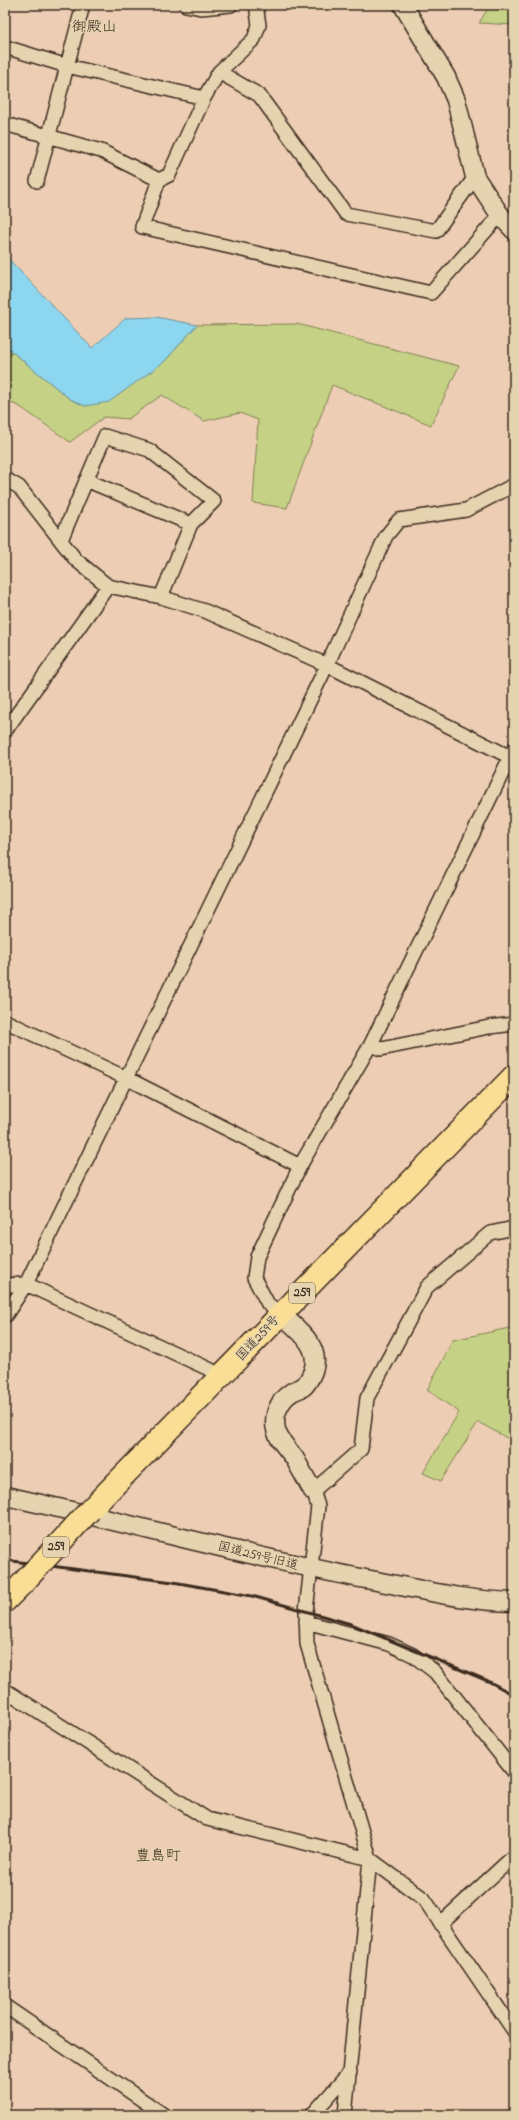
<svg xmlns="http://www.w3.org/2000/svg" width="519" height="2120" viewBox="0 0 519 2120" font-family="'Indie Flower','Klee One',sans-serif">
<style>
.green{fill:#c5d285;stroke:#807e52}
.water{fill:#8dd6ef;stroke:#6c919b}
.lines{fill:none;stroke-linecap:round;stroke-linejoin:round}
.street-casing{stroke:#3b2a1e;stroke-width:16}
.secondary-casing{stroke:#3b2a1e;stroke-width:21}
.highway-casing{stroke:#3b2a1e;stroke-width:25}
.street{stroke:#e6d4b1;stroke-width:13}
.secondary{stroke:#e6d4b1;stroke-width:18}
.highway{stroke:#fbde96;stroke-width:22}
.rail{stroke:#3b2a1e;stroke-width:3}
.highway-bridge-casing{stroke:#3b2a1e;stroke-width:25;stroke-linecap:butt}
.highway-bridge{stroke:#fbde96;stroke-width:22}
.labels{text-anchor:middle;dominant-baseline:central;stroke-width:3;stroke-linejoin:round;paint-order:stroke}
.shield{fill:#e6d4b1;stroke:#6e5d4a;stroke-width:1}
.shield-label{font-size:12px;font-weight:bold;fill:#3b2a1e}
.street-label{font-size:13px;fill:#3b2a1e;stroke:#e6d4b1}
.quarter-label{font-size:15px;fill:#3b2a1e;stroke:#e6d4b1}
</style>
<rect width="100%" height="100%" fill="#edceb4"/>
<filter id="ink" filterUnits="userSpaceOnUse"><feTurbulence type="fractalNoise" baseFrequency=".025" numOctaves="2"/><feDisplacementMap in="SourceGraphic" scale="8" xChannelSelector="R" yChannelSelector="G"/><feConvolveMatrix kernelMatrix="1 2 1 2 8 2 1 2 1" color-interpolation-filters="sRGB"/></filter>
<g filter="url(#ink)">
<path class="green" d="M490,5h24v20l-35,-2z
M297,324l162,42 -28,59 -99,-40 -45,123 -34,-5 5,-83 -18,-7 -36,8 -42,-26 -34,24 -24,-2 -34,25 -51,-36 -14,-5v-55l65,53 15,7 79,-44 33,-37z
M514,1327v115l-36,-20 -37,59 -18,-8 36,-61 -32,-22 26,-50z"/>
<path class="water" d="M5,255l87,93 34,-30 30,-1 41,8 -33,37 -55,40 -24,4 -15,-7 -65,-53z"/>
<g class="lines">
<g class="street-casing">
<path id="street" d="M186,5l15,3 30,-3
M5,47l62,19 137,32
M219,72l40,23 87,119 90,17 39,-54
M5,124l96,27 58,29 10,-5 35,-77 15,-26 35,-33 5,-14 -3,-20
M159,180l-17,47 289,66 69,-78
M37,181l46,-176
M5,479l14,8 57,73 32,26 53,11 44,14 122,54 187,94
M86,480l105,44
M61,540l44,-104 44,14 65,51 -23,23 -30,73
M5,731l103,-145
M5,1021l121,57 174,88
M371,1044l10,5 108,-22 25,-3
M5,1285l21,-1 185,86 10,8
M281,1314l-13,-10 -14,-26 3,-21 43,-91 71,-122 143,-295
M5,1316l21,-32 301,-619 59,-129 13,-16 67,-10 48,-25
M306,1622l83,22 24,11 22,17 79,100
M5,1690l202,129 163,40 54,40 90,132
M440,1924l74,-68
M5,2006l159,109
M312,2115l38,-43
M345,2115l25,-256 -63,-215 -1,-33 12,-105 -5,-15 48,-42 6,-51 60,-111 63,-54 24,-5"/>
</g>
<g class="secondary-casing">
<path id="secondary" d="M403,5l43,72 10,23 19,77 25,38 14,15
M281,1314c16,15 41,32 32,57 -2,5 -5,12 -10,16 -3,2 -8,3 -11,5 -10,6 -17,18 -17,30 0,16 12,25 20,37 6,11 12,22 18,32
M5,1496c122,26 243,61 366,84 47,9 94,21 143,22"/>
</g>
<g class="highway-casing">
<path id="highway" d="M90,1510l424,-434
M5,1601l17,-17"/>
</g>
<use href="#street" class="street"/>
<use href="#secondary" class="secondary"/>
<use href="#highway" class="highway"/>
<path class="rail" d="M5,1560l168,22 79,14 99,28 137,57 26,14"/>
<g class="highway-bridge-casing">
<path id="highway-bridge" d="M22,1584l68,-74"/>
</g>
<use href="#highway-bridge" class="highway-bridge"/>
</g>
</g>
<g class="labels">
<g class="shield">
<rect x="289" y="1283" width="26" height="20" rx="3"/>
<rect x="43" y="1537" width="26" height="20" rx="3"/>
</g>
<g class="shield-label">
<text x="302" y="1293">259</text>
<text x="56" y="1547">259</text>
</g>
<g class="street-label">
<text transform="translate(258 1338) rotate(-47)">国道259号</text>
<text transform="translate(258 1556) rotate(14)">国道259号旧道</text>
</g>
<g class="quarter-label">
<text x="94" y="27">御殿山</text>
<text x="158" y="1856">豊島町</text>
</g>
</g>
<rect width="519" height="2120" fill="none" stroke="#e6d4b1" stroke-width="20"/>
<rect x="10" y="10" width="499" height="2100" fill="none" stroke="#3b2a1e" stroke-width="1.5" filter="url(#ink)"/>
</svg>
